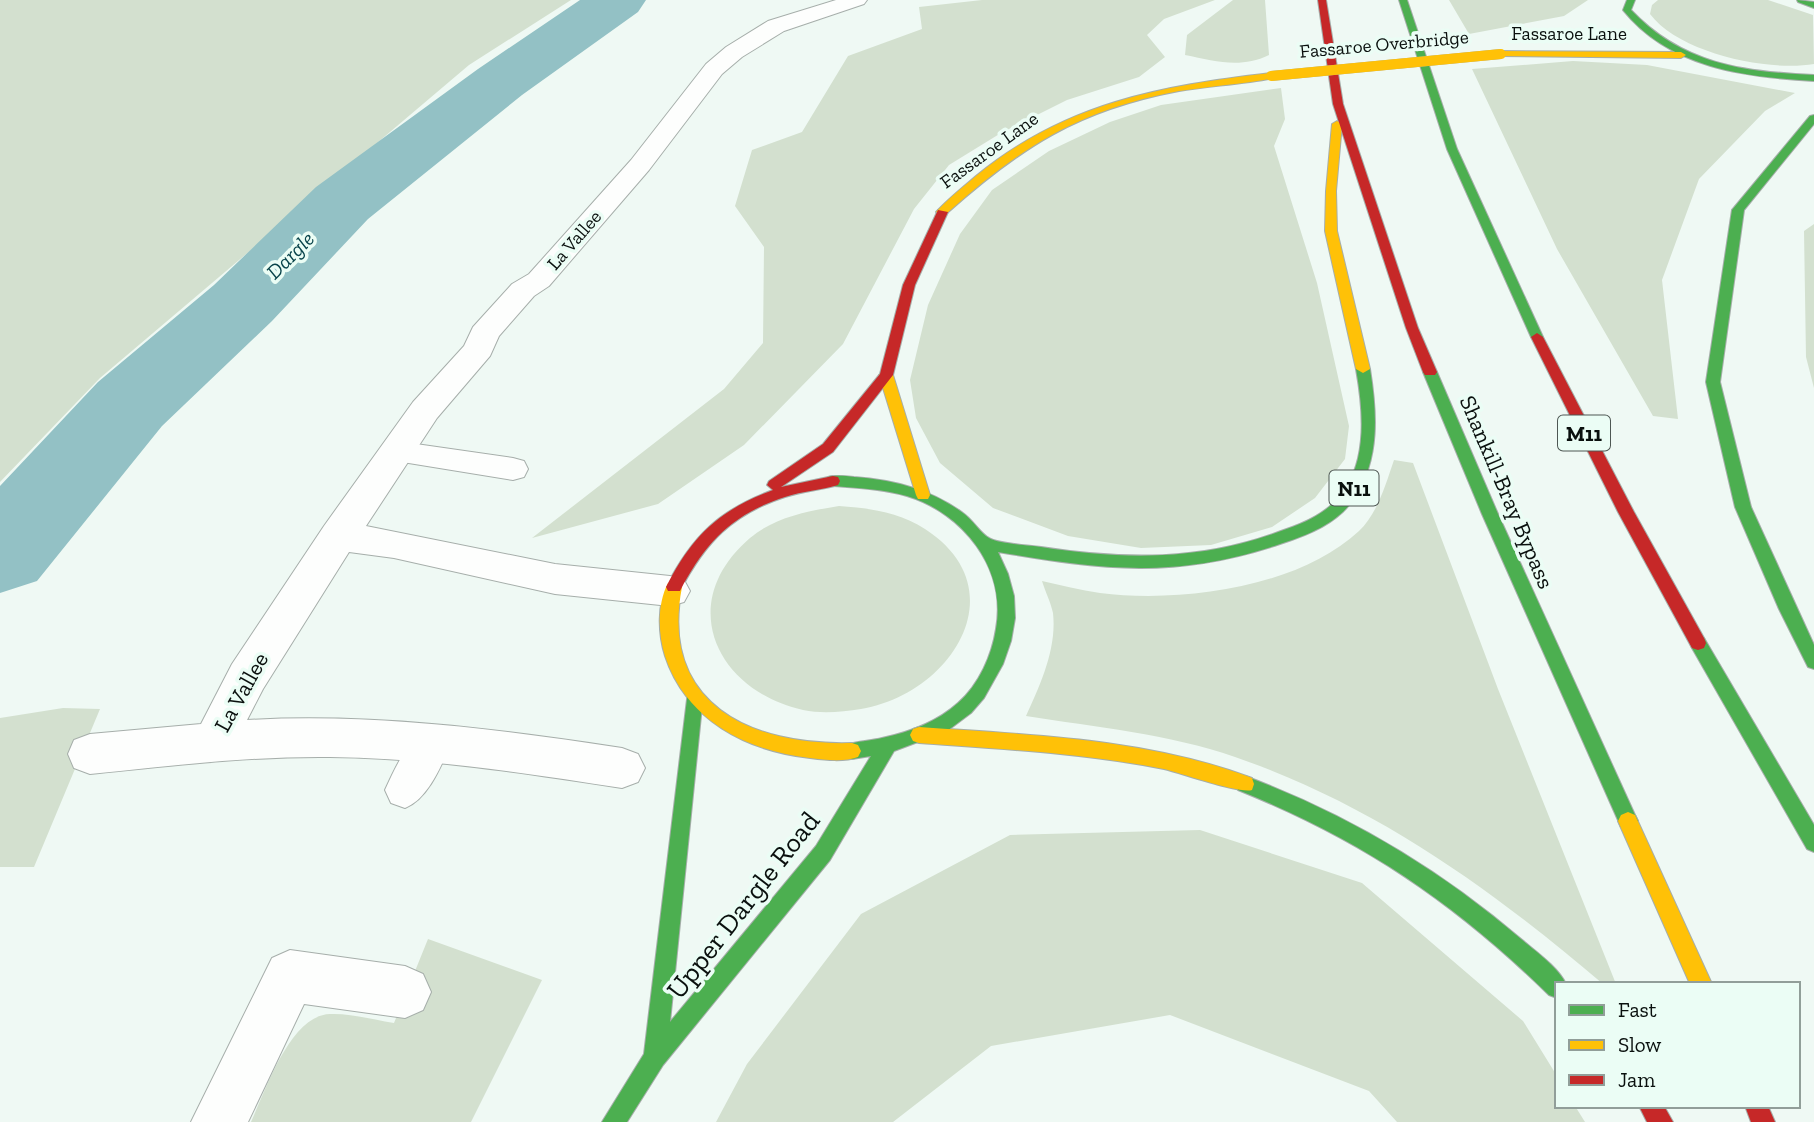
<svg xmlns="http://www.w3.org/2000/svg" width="1814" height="1122" viewBox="0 0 1814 1122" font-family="'Zilla Slab',serif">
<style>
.green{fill:#d3e0cf}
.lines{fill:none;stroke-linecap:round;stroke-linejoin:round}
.river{fill:#93c1c5;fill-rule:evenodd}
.lane-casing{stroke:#a6aeaa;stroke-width:2}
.street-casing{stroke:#a6aeaa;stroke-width:2}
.fast-casing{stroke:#a6aeaa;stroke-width:2}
.slow-casing{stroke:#a6aeaa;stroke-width:2}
.jam-casing{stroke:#a6aeaa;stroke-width:2}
.lane{fill:#fdfefd;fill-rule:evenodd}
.street{fill:#fdfefd;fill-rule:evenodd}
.fast{fill:#4caf50;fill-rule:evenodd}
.slow{fill:#ffc107;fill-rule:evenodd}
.jam{fill:#c62828;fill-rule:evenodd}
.slow-bridge-casing{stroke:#a6aeaa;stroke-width:10;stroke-linecap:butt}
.slow-bridge{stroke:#ffc107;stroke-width:10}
.labels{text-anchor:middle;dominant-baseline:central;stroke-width:7;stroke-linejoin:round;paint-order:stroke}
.far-street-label{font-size:19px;fill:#0a100e;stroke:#ebfdf5}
.far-water-label{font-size:21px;font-style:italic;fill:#08434a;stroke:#ebfdf5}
.shield{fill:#ebfdf5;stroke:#4e5753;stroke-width:2}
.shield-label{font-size:21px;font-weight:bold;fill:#0a100e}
.street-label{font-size:23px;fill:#0a100e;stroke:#ebfdf5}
.near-street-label{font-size:28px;fill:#0a100e;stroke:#ebfdf5}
</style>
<rect width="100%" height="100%" fill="#eff9f4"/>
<path class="green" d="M0,0h571l-102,65 -369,313 -100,104z
M982,0h233l-51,19 -17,16 18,22 -26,20 -72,23 -66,33 -52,32 -35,44 -71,135 -99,101 -86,59 -126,34 192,-149 39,-46 1,-96 -29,-41 17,-56 50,-18 46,-76 74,-27 -3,-22z
M1233,0h32l4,55c-29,14 -54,6 -84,0l2,-20z
M1449,0h139l-24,16 -95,18z
M1658,0h110l45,15 1,49c-46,8 -135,-11 -164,-50l2,-9z
M1573,61l74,4 148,28 -30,18 -66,68 -37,101 16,139 -25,-3 -96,-167 -85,-180z
M1281,88l4,31 -11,27 43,137 32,143 -4,33 -30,39 -43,29 -61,18 -70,3 -73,-12 -75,-28 -53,-45 -24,-45 -6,-38 18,-75 32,-71 32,-44 57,-39 61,-29 51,-17z
M1814,224v164l-8,-31 -2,-126z
M1394,460l19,3 85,226 118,295h-13c-113,-96 -227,-178 -368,-227 -66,-23 -140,-30 -209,-41 14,-31 31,-67 27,-103 -2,-10 -8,-22 -11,-32 19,4 38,9 58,12 80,10 198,-5 259,-62 19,-18 27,-48 35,-71z
M839,506c30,2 60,6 86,23 94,61 25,166 -64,180 -19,3 -39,5 -58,1 -88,-20 -128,-108 -53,-172 25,-21 58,-27 89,-32z
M63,708l37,1 -66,158h-34v-149z
M1200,830l162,53 161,138 34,55v30h18l10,16h-188l-28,-31 -199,-76 -179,31 -98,76h-177l31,-58 114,-150 149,-79z
M428,939l114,41 -71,142h-220c14,-30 39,-107 79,-108 20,-1 44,6 64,9z"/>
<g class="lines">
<path class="river" d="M580,0h66l-8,12 -116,83 -154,124 -96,102 -110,105 -125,155 -37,12v-107l98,-104 116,-97 102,-98 162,-118z"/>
<g class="lane-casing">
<path id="lane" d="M395,441l118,17 11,3 4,8 -4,8 -11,3 -129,-21 -4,-7 4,-7z
M432,727l14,5 5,12c-10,22 -23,55 -46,64l-14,-5 -6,-13c10,-22 24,-54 47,-63z"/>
</g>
<g class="street-casing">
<path id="street" d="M836,0h31l-3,4 -80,27 -42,26 -20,17 -73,96 -100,116 -15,10 -35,40 -9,20 -53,62 -71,108 189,38 115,12 14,4 6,11 -6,11 -14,4 -115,-12 -161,-36 -45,-6 -86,137 -16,31c126,-7 250,9 375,28l16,6 7,14 -7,14 -16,6c-97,-15 -194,-30 -292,-31 -81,-1 -160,9 -240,17l-16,-6 -6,-14 6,-14 16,-6 111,-10 31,-60 92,-138 89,-124 51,-56 9,-19 39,-43 17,-10 102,-114 75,-96 20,-17 42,-26z
M290,950l115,16 18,8 8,18 -8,18 -18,8 -101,-14 -56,118h-57l81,-164z"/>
</g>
<g class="fast-casing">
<path id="fast" d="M1399,0h8l50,149 86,188 -1,3 -5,1 -6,-4 -84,-188z
M1627,0h8l-4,10c51,54 112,62 183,65v6c-70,-4 -144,-13 -191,-71z
M1797,0l17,2v6l-16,-6z
M1814,115v9l-70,86 -24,172 31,125 63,138v24l-6,-2 -29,-58 -44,-102 -29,-125 26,-172 78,-94z
M1363,365l7,4c7,44 10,89 -15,128 -16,26 -47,38 -75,47 -104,35 -177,26 -282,8l10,22 6,22 1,22 -4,23 -8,23 -19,34 -13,15 -24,18 -53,20 -64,109 -167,205 -36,57h-25l42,-68 44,-363 6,-2 6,2 3,5 -33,326 146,-176 55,-90 -19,3 -6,-2 -3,-6 3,-6c11,-4 24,-4 36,-7 28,-6 55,-16 76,-35 21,-18 34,-48 38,-74 11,-61 -33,-116 -89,-133 -24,-7 -49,-8 -74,-10l-5,-1 -2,-4 2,-4c8,-2 17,-1 26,0 40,3 76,12 109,36 9,6 18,21 26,25 10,6 40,7 52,9 83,13 161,14 240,-16 24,-8 47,-18 62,-39 25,-34 20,-84 13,-123z
M1430,368l7,4 61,142 137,301 3,6 -3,6 -7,3 -7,-3 -139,-313 -59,-142z
M1698,636l6,2 110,187v27l-7,-3 -115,-201 -2,-5 2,-5z
M1245,776c102,38 193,92 276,163 14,12 37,28 45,45h-9v14l-8,-3c-95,-93 -187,-155 -311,-205l-2,-6 2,-6z"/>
</g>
<g class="slow-casing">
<path id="slow" d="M1501,51l180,1 5,3 -5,3 -183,-2 -2,-2z
M1271,73l3,1v4c-31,6 -64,8 -95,13 -101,19 -158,56 -233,123l-10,-2c12,-13 27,-25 40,-36 89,-73 184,-90 295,-103z
M1337,121l5,3 -6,67 1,40 33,138 -7,4 -7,-4 -31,-138 1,-40 6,-67z
M886,371l7,4 37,120 -2,4h-10l-2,-4 -37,-120z
M674,581l6,2 2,4c-23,117 69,159 170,156l6,2 3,6 -3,6c-14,5 -32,3 -48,1 -63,-7 -124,-38 -145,-102 -7,-22 -8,-52 3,-73z
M919,727c112,8 227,11 333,51l2,6 -2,6c-12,4 -71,-17 -88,-21 -80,-16 -163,-20 -245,-26l-6,-2 -3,-6 3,-6z
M1628,812l7,3 77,169h-22l-72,-163 3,-6z"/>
</g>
<g class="jam-casing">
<path id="jam" d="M1318,0h8l17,104 75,224 19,44 -2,3h-10l-2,-3 -17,-44 -73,-224z
M938,210l10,2 -33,73 -22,90 -60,77 -52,35 52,-11 5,1 2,4 -2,4c-17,5 -35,6 -53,12 -53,17 -80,46 -105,94h-12l-2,-4c26,-51 53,-77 107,-97l-6,-5 2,-4 54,-37 57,-70 23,-89z
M1537,333l6,4 91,175 70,126 2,5 -2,5 -6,2 -6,-2 -74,-136 -87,-175z
M1639,1106h25l9,16h-26z
M1745,1106h23l7,16h-24z"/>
</g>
<use href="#lane" class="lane"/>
<use href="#street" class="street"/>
<use href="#fast" class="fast"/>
<use href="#slow" class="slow"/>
<use href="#jam" class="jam"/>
<g class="slow-bridge-casing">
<path id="slow-bridge" d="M1271,76l230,-22"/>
</g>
<use href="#slow-bridge" class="slow-bridge"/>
</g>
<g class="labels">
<g class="far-street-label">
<text x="1569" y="33">Fassaroe Lane</text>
<text transform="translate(1384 44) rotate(-5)">Fassaroe Overbridge</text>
<text transform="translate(989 150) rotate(-36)">Fassaroe Lane</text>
<text transform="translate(574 240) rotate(-49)">La Vallee</text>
</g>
<g class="far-water-label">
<text transform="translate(290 255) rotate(-45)">Dargle</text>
</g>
<g class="shield">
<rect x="1558" y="415.5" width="52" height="35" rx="5"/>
<rect x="1329.5" y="470.5" width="49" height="35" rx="5"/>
</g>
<g class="shield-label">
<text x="1584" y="433">M11</text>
<text x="1354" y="488">N11</text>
</g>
<g class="street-label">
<text transform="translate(1507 492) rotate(67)">Shankill-Bray Bypass</text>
<text transform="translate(241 692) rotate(-61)">La Vallee</text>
</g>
<g class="near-street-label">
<text transform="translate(743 905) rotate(-52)">Upper Dargle Road</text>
</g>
</g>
<rect x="1555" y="982" width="245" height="126" fill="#ebfdf5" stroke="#919e99" stroke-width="2"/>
<rect x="1569" y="1005" width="35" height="10" fill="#4caf50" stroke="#919e99" stroke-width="2"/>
<text x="1618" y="1017" font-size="21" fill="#0a100e">Fast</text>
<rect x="1569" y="1040" width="35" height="10" fill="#ffc107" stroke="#919e99" stroke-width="2"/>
<text x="1618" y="1052" font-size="21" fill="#0a100e">Slow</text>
<rect x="1569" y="1075" width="35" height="10" fill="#c62828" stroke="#919e99" stroke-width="2"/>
<text x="1618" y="1087" font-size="21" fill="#0a100e">Jam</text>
</svg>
